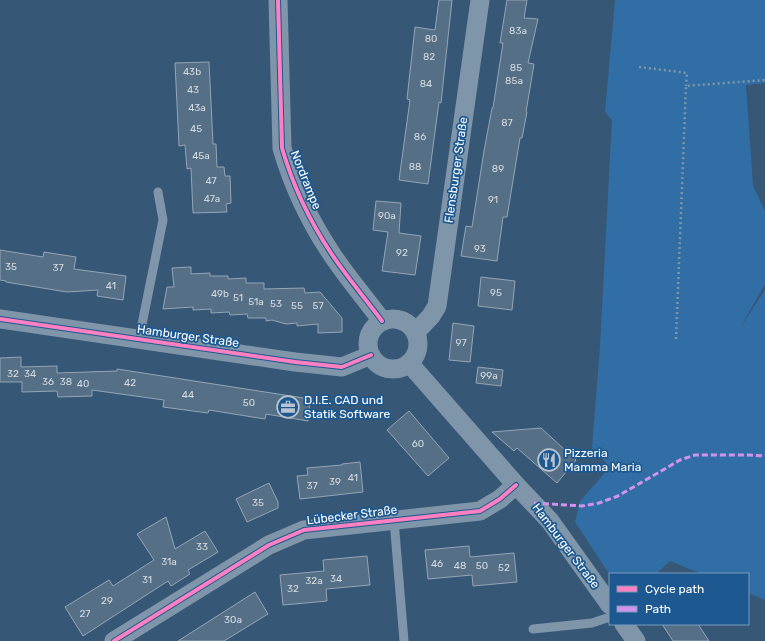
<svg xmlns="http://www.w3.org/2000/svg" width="765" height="641" viewBox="0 0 765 641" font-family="Rubik,sans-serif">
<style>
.green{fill:#326ea6}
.building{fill:#556f87;stroke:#94a6b7}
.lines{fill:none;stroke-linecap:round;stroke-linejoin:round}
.path{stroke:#7f95a9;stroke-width:2.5;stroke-dasharray:2 3;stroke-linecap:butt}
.lane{stroke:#7f95a9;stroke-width:9}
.street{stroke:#7f95a9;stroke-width:19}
.quiet{stroke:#d193ec;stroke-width:3;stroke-dasharray:6 3;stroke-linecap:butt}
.cycleway-casing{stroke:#1d5890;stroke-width:6}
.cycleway{stroke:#ff80c0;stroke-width:4}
.labels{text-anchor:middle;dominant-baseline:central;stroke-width:3.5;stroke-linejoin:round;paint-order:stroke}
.number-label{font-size:10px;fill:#d4dbe1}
.street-label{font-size:12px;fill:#fff;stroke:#1d5890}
.poi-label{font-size:12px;fill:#fff;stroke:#1d5890;text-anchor:start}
</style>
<rect width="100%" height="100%" fill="#375776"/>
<path class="green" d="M615,0h150v83l-19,2 7,101 12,25v73l-25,44 25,-38v310l-17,-7v-19h-46l-32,-13 -14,13 -46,1 -35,-53 5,-21 30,-34 -18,-19 8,-102 12,-226 -7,-8z"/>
<path class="building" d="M439,0h13l-11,103 -2,-1 -11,82 -29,-4 11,-80 -3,-1 8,-72 20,3z
M507,0h20l-3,18 14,1 -10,44 6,1 -8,48h1l-5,26h-2l-13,79h-4l-6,44 -36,-5 5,-30 6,1 12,-76 8,-43h1l10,-65h-3z
M209,62l4,82h3l1,23h7l1,9h5l1,27 -5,1 1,8 -34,1 -2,-45 -4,1 -2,-24 -6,1 -4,-83z
M376,201l25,2 -2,30 22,3 -6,39 -33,-4 6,-39 -15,-2z
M0,250l43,7 1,-5 32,5 -2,12 52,7 -3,24 -26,-4 1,-6 -31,2 -61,-10v-1l-6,-1z
M191,267v7l19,-1v3h18v3l18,-1v5h18v6l40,-1 1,5 15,-1 22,26v14l-24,1v-9l-21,2v-3l-11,1 -14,-4 -6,1v-3h-18l-1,-4 -17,1 -1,-3 -18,1v-4l-18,1v-3l-30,2 4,-22h7l-2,-19z
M481,277l34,4 -3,29 -34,-4z
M453,323l21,3 -4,36 -21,-2z
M21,357v10l36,-1v7l60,-2v-2l193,30 -2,22 -42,-7 -1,5 -56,-9 -1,3 -45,-6 1,-7 -72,-10v6l-34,1 -1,-6 -35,1v-10h-22v-24z
M478,367l25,3 -2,16 -25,-3z
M409,411l40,47 -21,18 -41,-46z
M541,428l35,32 -19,23 -40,-35 -3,3 -22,-19z
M360,462l3,30 -63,7 -3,-23 11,-1 -1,-7 35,-3v-1z
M269,483l9,19v6l-31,14 -11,-23z
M166,517l9,32 30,-18 13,21 -30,18 2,4 -19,12 -3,-5 -85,55 -18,-29 44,-27 4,6 41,-26 -17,-26z
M469,546l1,11 44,-4 3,29 -44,4 -1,-11 -44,4 -3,-29z
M367,556l3,29 -44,4 1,12 -44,4 -3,-30 44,-4 -1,-11z
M255,592l13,22 -44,27h-46z
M662,624h36l11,17h-36z"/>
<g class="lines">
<path class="path" d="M639,67l48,6 -1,13
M676,339l10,-253 79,-6"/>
<path class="lane" d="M139,339l24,-119 -5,-28
M394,520l10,121
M533,629l59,-6 18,-6"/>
<path class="street" d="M278,0l4,148c11,38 27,72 49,105 15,23 34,45 51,68
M368 344a25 25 0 1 1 50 0a25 25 0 1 1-50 0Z
M0,319l295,43 47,5 29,-12
M416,332l15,-16 6,-10 43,-306
M409,363l107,122 34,36 60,84
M624,624l12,17
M114,641l155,-96 35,-15 176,-19 20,-12 16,-14"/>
<path class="quiet" d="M534,503l48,3 17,-3 19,-7 62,-36 15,-5h54l16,1"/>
<g class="cycleway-casing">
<path id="cycleway" d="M278,0l4,148c11,38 27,72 49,105 15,23 34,45 51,68
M0,319l295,43 47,5 29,-12
M114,641l155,-96 35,-15 176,-19 20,-12 16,-14"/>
</g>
<use href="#cycleway" class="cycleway"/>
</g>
<defs>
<g id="office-ring" transform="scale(1.15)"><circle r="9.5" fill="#1d5890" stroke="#b9c4cf" stroke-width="1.5"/><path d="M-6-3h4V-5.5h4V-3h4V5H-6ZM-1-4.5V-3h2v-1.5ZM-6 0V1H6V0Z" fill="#b9c4cf"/></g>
<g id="restaurant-ring" transform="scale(1.15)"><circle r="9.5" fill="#1d5890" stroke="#b9c4cf" stroke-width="1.5"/><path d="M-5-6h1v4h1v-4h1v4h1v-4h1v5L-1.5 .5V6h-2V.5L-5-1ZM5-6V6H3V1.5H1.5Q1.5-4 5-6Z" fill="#b9c4cf"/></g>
</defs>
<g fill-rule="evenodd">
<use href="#office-ring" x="288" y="407"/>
<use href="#restaurant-ring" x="549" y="460"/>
</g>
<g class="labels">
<g class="number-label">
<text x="518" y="31">83a</text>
<text x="431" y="39">80</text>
<text x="429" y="57">82</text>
<text x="516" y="68">85</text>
<text x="192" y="72">43b</text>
<text x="514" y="81">85a</text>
<text x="426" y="84">84</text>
<text x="193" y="90">43</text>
<text x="197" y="108">43a</text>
<text x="507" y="123">87</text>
<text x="196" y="129">45</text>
<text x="420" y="137">86</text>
<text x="201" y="156">45a</text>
<text x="415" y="167">88</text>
<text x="498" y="169">89</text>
<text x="211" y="181">47</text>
<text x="212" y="199">47a</text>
<text x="493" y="200">91</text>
<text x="387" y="216">90a</text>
<text x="480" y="249">93</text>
<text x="402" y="253">92</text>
<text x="11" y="267">35</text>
<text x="58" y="268">37</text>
<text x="111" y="286">41</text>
<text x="496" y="293">95</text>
<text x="220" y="294">49b</text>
<text x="238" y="298">51</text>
<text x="256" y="302">51a</text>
<text x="276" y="304">53</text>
<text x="297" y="306">55</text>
<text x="318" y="306">57</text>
<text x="461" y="343">97</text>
<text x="13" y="374">32</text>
<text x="30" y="374">34</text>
<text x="489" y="376">99a</text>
<text x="48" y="382">36</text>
<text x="66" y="382">38</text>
<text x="130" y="383">42</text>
<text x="83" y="384">40</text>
<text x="188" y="395">44</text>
<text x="249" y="403">50</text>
<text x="418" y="444">60</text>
<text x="353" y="478">41</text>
<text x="335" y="482">39</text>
<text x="312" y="486">37</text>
<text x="258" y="503">35</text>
<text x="202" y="547">33</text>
<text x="169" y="562">31a</text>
<text x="437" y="564">46</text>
<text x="460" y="566">48</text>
<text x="482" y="566">50</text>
<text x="504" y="568">52</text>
<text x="336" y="579">34</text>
<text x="147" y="580">31</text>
<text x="314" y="581">32a</text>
<text x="293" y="589">32</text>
<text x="107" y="601">29</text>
<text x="85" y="614">27</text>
<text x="233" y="620">30a</text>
</g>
<g class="street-label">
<text transform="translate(456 170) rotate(-82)">Flensburger Straße</text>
<text transform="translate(306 180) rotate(68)">Nordrampe</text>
<text transform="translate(188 336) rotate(8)">Hamburger Straße</text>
<text transform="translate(352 515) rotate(-7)">Lübecker Straße</text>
<text transform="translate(566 546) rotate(53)">Hamburger Straße</text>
</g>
<g class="poi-label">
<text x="304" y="400">D.I.E. CAD und<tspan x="304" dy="14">Statik Software</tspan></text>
<text x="564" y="453">Pizzeria<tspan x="564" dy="14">Mamma Maria</tspan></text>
</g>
</g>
<rect x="609" y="573" width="140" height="52" fill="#1d5890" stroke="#779bbc"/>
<rect x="617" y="586" width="20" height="6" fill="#ff80c0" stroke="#779bbc"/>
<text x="645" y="593" font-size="12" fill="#ffffff">Cycle path</text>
<rect x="617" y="606" width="20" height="6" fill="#d193ec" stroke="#779bbc"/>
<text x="645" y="613" font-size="12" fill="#ffffff">Path</text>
</svg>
